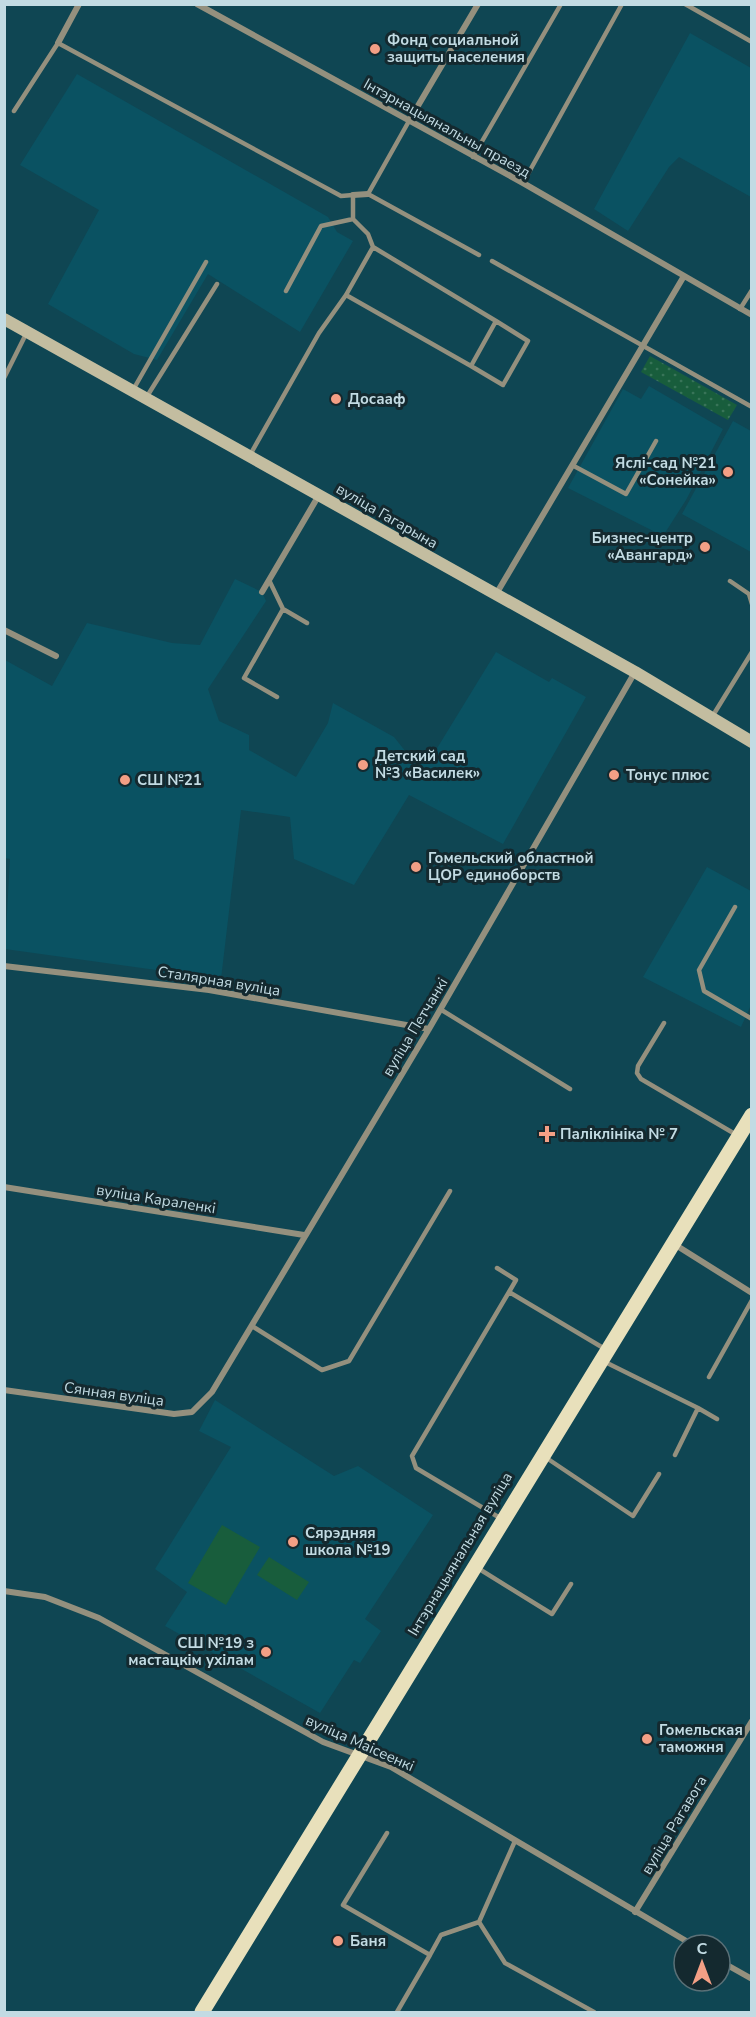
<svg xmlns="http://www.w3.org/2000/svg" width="756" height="2017" viewBox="0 0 756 2017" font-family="'Nunito Sans',sans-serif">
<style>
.built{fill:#0a5262}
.grass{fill:url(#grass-dots)}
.garden{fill:#185d3c}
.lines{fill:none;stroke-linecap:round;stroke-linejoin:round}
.lane{stroke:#94907e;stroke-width:4.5}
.street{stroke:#94907e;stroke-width:6}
.secondary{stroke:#c3bda0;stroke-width:12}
.primary{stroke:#e8e0bb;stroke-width:15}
.poi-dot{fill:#f39f85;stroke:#14292f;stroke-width:2}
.labels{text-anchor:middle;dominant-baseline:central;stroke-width:6;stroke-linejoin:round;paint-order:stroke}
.poi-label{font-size:15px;font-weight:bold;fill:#c2dbe3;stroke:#14292f;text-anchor:start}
.street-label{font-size:15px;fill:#c2dbe3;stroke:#14292f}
</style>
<defs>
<pattern id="grass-dots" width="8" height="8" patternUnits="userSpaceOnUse" patternTransform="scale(1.5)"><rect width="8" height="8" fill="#185d3c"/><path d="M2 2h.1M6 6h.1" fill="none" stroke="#387458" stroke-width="1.8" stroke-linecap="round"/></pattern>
</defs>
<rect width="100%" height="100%" fill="#0f4653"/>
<path class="built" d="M690,33l61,35v129l-72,-40 -10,10 -41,64 -34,-22z
M77,74l251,143 9,15 16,9 -53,91 -92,-58 -51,86 -23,-6 -86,-50 51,-94 -79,-45z
M649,386l74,43 -37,71 -23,36 -95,-48 55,-99 18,10z
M733,421l18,10v121l-69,-38z
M235,579l27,13 4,9 -58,88 11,32 30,14v15l47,27 32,-54 5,-20 61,34 12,15 22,11 68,-111 53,30 3,-4 34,19 -83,147 -94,-49 -55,90 -60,-26 -4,-42 -49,-7 -20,169 -216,-30 5,-90 -5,-1v-198l47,26 35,-63 85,20 28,2z
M707,867l44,24v114l-10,22 -98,-50z
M215,1400l119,76 24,-10 75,49 -68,104 16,12 -21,32 -6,-3 -34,53 -155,-87 22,-34 -32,-23 76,-122 -32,-16z"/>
<path class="grass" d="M650,356l87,49 -9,15 -87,-48z"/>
<path class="garden" d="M222,1525l38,22 -34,58 -38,-22z
M269,1557l40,25 -12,18 -40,-25z"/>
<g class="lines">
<path class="lane" d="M685,4l67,38
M14,111l44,-68 283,153 12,-1v24l-32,7 -35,65
M409,121l-41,73 111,61
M473,157l88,-153
M523,183l99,-179
M353,219l15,15 5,13
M492,261l260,146
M740,309l12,-19
M471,366l32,19 25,-44 -32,-20
M4,378l23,-46
M133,390l73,-128
M146,398l71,-114
M250,455l69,-122 27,-38 27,-48 123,74 -25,45 -125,-71
M572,465l54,29 30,-53
M269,580l14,29 24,14
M730,581l19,13 3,10
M277,697l-33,-19 39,-69
M712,717l40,-65
M735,907l-36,63 5,21 48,28
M440,1009l130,80
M664,1023l-26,43 -1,7 4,6 94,55
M497,1268l19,12 -7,12 96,57
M252,1326l70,44 27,-9 101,-170
M603,1361l95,47 -23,47
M709,1377l43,-77
M698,1408l19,11
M545,1457l88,59 26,-42
M500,1518l-84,-50 -4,-12 97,-164
M476,1567l76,47 19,-30
M387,1833l-44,72 87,50 11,-20 38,-13 36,-81
M479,1922l26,41 89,49
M397,2012l33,-57"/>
<path class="street" d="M197,4l326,179 229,132
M58,43l21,-39
M409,121l69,-117
M353,195l15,-1
M262,592l57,-97
M495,596l189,-320
M4,630l52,26
M4,966l205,24 220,39
M4,1187l300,48
M674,1244l78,49
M4,1390l170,24 18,-2 20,-20 217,-363 206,-357
M4,1591l41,6 54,21 224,124 68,25 302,178
M635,1912l117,-191
M720,1961l32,18"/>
<path class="secondary" d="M4,319l631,353 117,70"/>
<path class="primary" d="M202,2012l550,-897"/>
</g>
<g class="poi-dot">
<circle cx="375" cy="49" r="6"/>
<circle cx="336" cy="399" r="6"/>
<circle cx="728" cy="472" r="6"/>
<circle cx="705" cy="547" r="6"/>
<circle cx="363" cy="765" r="6"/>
<circle cx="614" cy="775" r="6"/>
<circle cx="125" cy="780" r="6"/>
<circle cx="416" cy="867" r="6"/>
<path d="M544 1125h6v6h6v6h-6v6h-6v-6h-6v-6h6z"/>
<circle cx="293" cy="1542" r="6"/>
<circle cx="266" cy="1652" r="6"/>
<circle cx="647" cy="1739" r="6"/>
<circle cx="338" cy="1941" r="6"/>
</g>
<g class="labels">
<g class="poi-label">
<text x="387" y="40">Фонд социальной<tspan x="387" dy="17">защиты населения</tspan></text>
<text x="348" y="399">Досааф</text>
<text x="716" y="463" text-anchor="end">Яслі-сад №21<tspan x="716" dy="17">«Сонейка»</tspan></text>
<text x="693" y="538" text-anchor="end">Бизнес-центр<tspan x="693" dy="17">«Авангард»</tspan></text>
<text x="375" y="756">Детский сад<tspan x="375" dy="17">№3 «Василек»</tspan></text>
<text x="626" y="775">Тонус плюс</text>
<text x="137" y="780">СШ №21</text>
<text x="428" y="858">Гомельский областной<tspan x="428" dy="17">ЦОР единоборств</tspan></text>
<text x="560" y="1134">Паліклініка № 7</text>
<text x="305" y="1533">Сярэдняя<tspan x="305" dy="17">школа №19</tspan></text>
<text x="254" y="1643" text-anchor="end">СШ №19 з<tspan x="254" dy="17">мастацкім ухілам</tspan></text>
<text x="659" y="1730">Гомельская<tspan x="659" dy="17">таможня</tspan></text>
<text x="350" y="1941">Баня</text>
</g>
<g class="street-label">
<text transform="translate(447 128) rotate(29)">Інтэрнацыянальны праезд</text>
<text transform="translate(387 516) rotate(30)">вуліца Гагарына</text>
<text transform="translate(219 981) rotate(9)">Сталярная вуліца</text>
<text transform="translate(415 1027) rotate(-59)">вуліца Петчанкі</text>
<text transform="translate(156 1199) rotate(9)">вуліца Караленкі</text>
<text transform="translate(114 1394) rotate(8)">Сянная вуліца</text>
<text transform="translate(460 1554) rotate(-59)">Інтэрнацыянальная вуліца</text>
<text transform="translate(360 1743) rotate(24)">вуліца Маісеенкі</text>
<text transform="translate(674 1825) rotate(-59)">вуліца Рагавога</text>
</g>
</g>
<rect width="756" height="2017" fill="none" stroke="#c2dbe3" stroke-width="12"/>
<g transform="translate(702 1963)"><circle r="28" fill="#14292f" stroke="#5a7077" stroke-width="1.5"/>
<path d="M0-4.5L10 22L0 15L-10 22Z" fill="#f39f85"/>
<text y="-9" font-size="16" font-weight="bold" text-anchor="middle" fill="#c2dbe3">С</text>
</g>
</svg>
